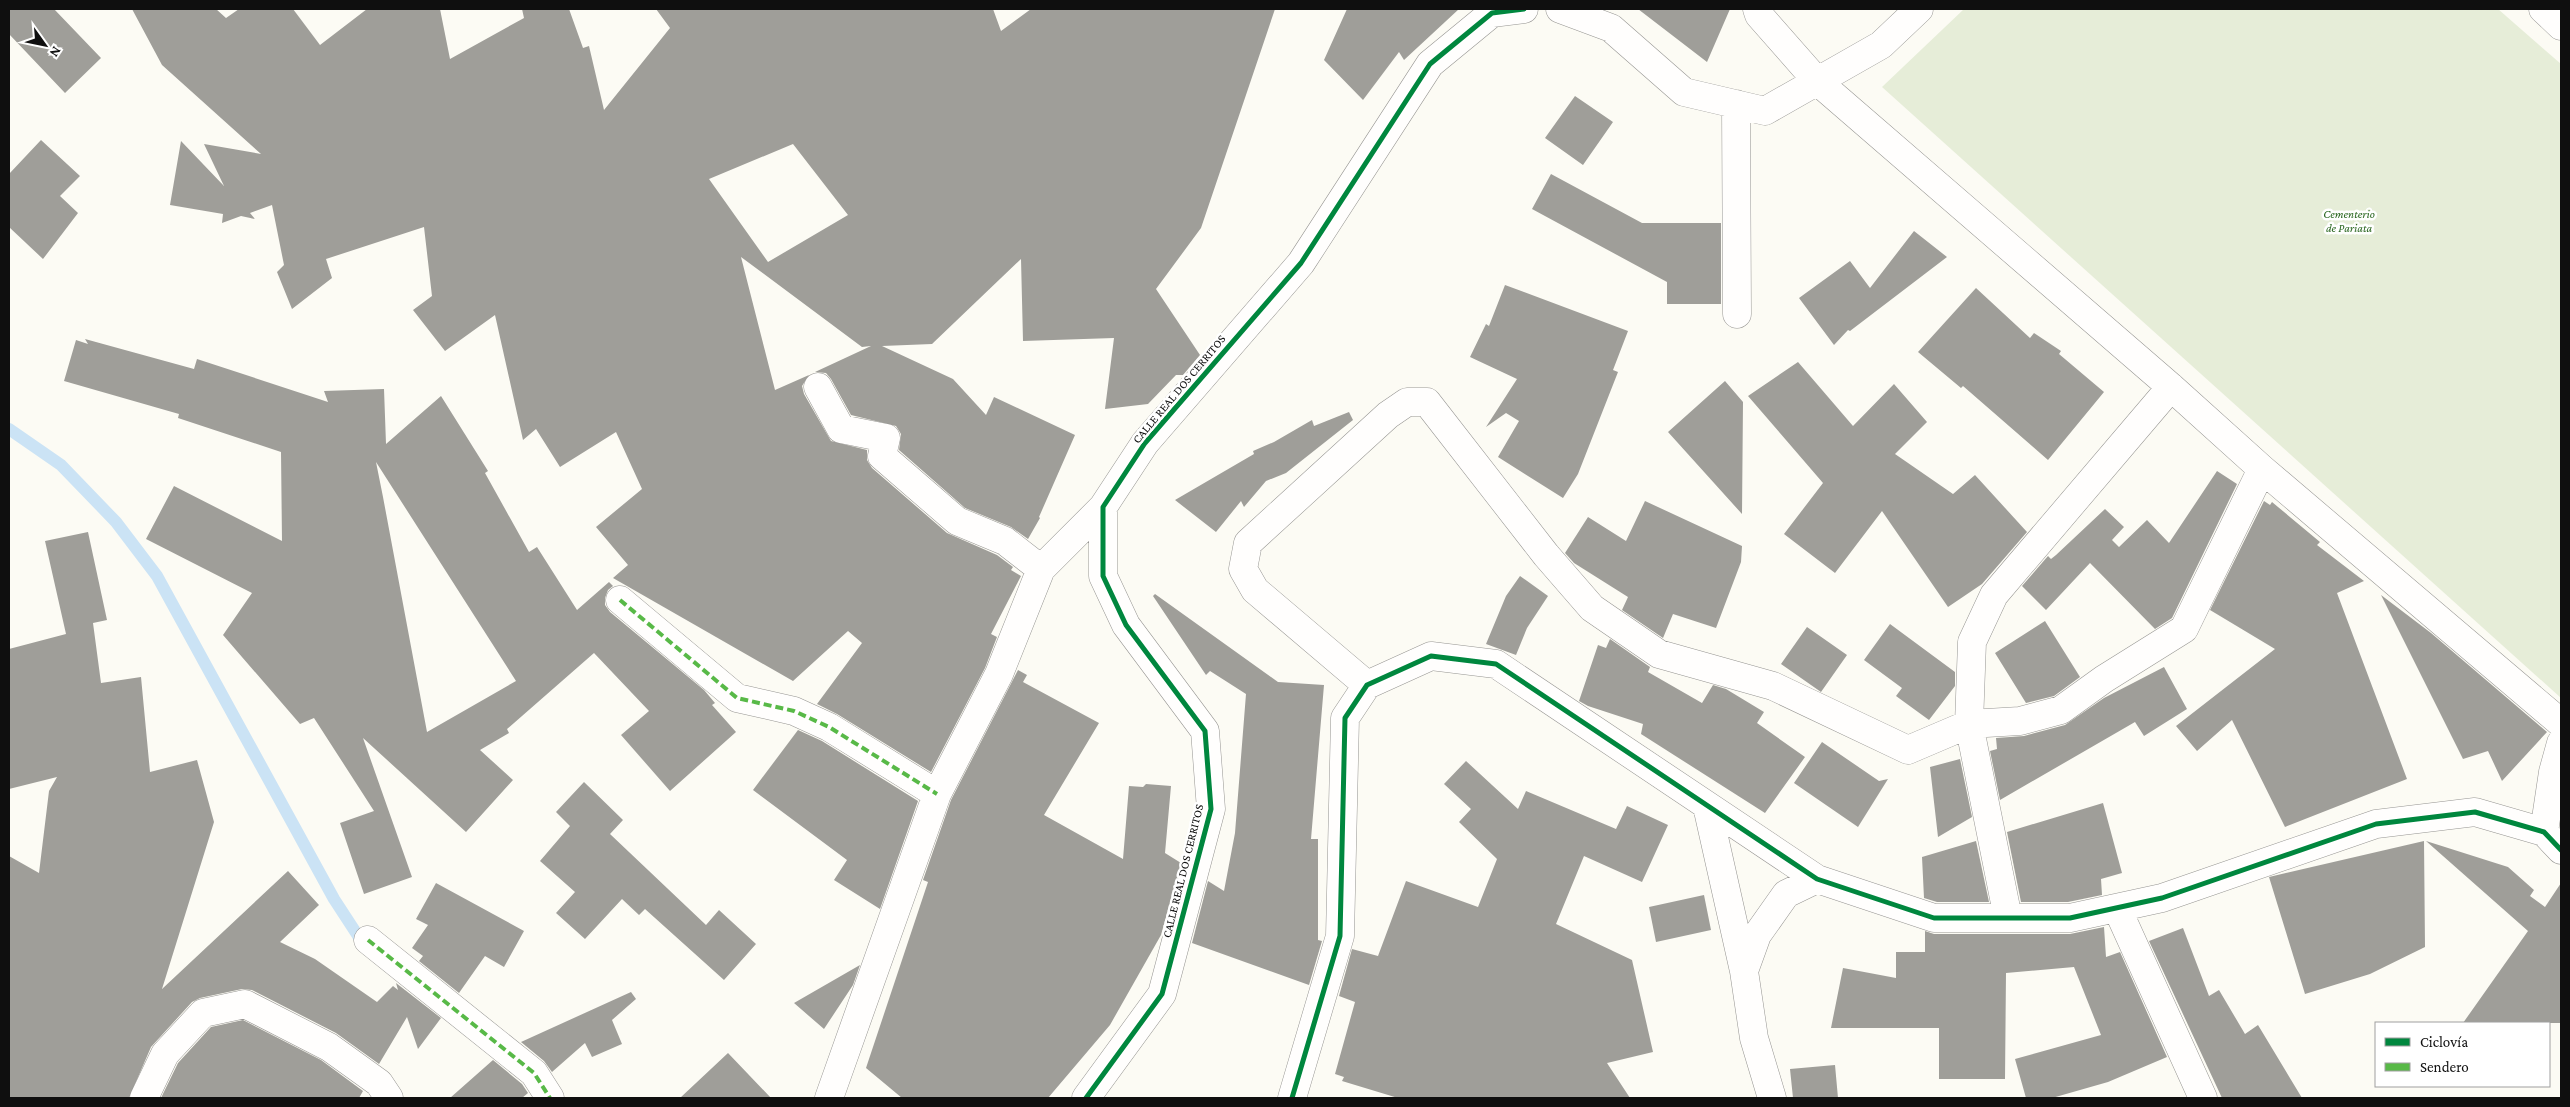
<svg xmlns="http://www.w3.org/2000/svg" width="2570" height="1107" viewBox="0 0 2570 1107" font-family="'Crimson Pro',serif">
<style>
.cemetery{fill:#e6edd8}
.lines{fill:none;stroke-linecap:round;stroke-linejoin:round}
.stream{stroke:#cbe3f5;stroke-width:12}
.building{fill:#9f9e99;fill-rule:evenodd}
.street-casing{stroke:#969592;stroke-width:29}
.street{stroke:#fffefd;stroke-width:28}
.quiet{stroke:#58b947;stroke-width:4;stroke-dasharray:8 4;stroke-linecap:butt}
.cycleway-casing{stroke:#fff;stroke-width:8}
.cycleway{stroke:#00873e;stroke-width:5}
.labels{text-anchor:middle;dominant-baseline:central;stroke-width:5;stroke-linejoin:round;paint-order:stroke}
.park-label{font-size:12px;font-style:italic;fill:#29661f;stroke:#fff}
.street-label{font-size:12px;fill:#0f0f0f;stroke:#fff}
</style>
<rect width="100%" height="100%" fill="#fcfbf4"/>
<path class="cemetery" d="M1964,9h534l63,55v634l-679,-611z"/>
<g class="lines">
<path class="stream" d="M9,429l52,36 55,57 41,54 177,323 30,46"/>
</g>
<path class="building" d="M9,9h45l47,49 -36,35 -56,-59z
M132,9h84l10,9 13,-9h54l27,36 47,-36h73l10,50 74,-41 -2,-9h47l14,39 6,-2 15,64 66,-82 -14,-19h337l8,22 30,-22h244l-74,219 -45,61 44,66 -17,20h-7l-28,29 -43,5 9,-71 -91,3 -2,-82 -89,85 -50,2 71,33 33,36 8,-18 81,38 -36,82 1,1 -12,21 -17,-12 -46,-19 -66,-58 2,-16 -5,-8 -45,-11 -20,-36 -5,-6 -11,-1 56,-26 -9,1 -121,-90 34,133 34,-15 -7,11 2,8 27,47 36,9v10l5,8 75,65 50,22 16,12 -2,3 10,6 -30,58 6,3 -12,31 -54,104 -94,-58 -20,-10 45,-61 -14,-12 -55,50 -180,-103 15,-13 -32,-38 46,-38 -26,-57 -56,35 -24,-38 -13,11 -28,-125 -50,36 -32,-41 19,-14 -8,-69 -98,32 6,19 -40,31 -15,-37 7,-7 -12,-60 -22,8 5,6 -14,-3 -19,7 1,-9 -53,-9 11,-64 43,45 -20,-42 57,10 -99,-89zM793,144l55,71 -80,47 -59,-83z
M1347,9h112l-55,51 -5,-8 -36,48 -39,-40z
M1638,9h92l-23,53z
M1575,96l38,26 -30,43 -38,-27z
M41,140l39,36 -20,20 18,17 -35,46 -34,-32v-53z
M1551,174l91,49h79v81h-54v-22l-135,-73z
M1914,231l33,26 -97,74 -2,-1 -14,15 -35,-47 51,-37 20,27z
M1505,285l123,46 -15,39 5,2 -40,102 -15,24 -65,-41 21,-36 -13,-8 -20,14 31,-48 -47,-22 16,-33 3,2z
M1976,288l54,50 4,-5 27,18 -2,3 45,38 -56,68 -85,-74 -2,2 -43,-36z
M85,339l109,30 3,-10 131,43 -4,-11 60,-2 2,55 55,-48 47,75 -3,2 44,79 8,-5 40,63 32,-28 4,4 -5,4 -3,8v7l5,7 94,78 11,13 -3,2 24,27 -66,59 -49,-56 28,-24 -55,-58 -87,76 2,4 -29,17 33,30 -47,52 -103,-94 49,139 -48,17 -24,-71 34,-12 -60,-93 -14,6 -77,-89 29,-42 -106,-54 28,-53 108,55 -1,-89 -103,-34 1,-4 -115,-33 12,-41 12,4zM376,462l140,219 -89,51 -44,-235z
M1798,362l55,64 41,-42 33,38 -32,32 58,40 22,-19 52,57 -45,52 -34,23 -66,-96 -47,62 -51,-39 39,-51 -75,-87z
M1725,381l18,21 -1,112 -74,-82z
M1349,412l4,8 -67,53 -20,8 -22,26 -3,-6 -25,31 -41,-32 79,-46 -1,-3 21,-9 38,-22 2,6z
M2217,471l20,13 -65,134 -17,11 -65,-66 -44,47 -24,-24 26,-30 3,3 5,-4 49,-46 19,18 -12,13 7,7 28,-27 22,23z
M1645,501l97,45 -1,16 -25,66 -43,-14 -10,24 -41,-28 6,-13 -54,-34 -9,-10 23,-36 38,24z
M2264,501l6,4 2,-3 48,40 -3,3 47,36 -27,12 70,186 -122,48 -53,-107 -35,31 -21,-25 99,-77 -65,-39z
M88,532l19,88 -14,3 8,60 40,-6 9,95 47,-12 17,62 -52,167 126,-118 31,34 -39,37 35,17 62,43 16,-16 5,4 -2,-7 45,35 -23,31 -11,-32 -28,47 -43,-31 -84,-43 -10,-1 -42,9 -8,4 -41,45 -22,51h-120v-242l30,17 10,-82 8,-14 -48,12v-140l57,-15 -21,-93z
M1520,576l28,20 -21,32 -11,27 -30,-11 20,-48z
M1155,594l123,88 46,3 -13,154h7v101l4,1 -13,44 -117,-42 16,-62 16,10 11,-58 11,-139 -36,-23 -4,4 -53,-79z
M2381,595l50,38 116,99 -45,49 -14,-30 -25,8z
M2045,621l35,56 -26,19 -28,7 -31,-50z
M1890,624l65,48v14l-26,34 -33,-24 6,-8 -38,-28z
M1807,627l40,28 -26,37 -40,-28z
M1610,639l40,28 -2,5 54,31 11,-18 13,4 38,23 -7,11 48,34 -40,56 -124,-79 2,-10 -55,-18 -9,-5 19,-56 8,3z
M2164,667l23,42 -43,27 -9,-14 -135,78 -10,-49 7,-2 -1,-11 28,-2 41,-11 39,-27z
M1018,670l9,5 -4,7 76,41 -55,92 79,44 6,-73 14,1 3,-3 25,2 -6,67 16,10 -20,72 -51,90 -62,73h-146l-36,-30 62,-186 -5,-2 28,-80z
M798,730l24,11 96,60 -38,108 -46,-29 13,-20 -94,-70z
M1822,742l57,39 9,-2 -30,48 -64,-44z
M1960,759l12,58 -34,20 -8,-70z
M1466,761l52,48 8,-18 90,38 11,-23 41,19 -26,57 -58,-26 -28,68 76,36 21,92 -46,11 23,35h-232l-56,-17 2,-4 -9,-3 20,-72 -16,-6 13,-47 26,7 28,-75 72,26 19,-48 -38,-37 12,-13 -27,-25z
M584,782l39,38 -13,14 96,91 13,-15 37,34 -32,36 -79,-71 -6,6 -17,-16 -37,40 -29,-26 19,-21 -35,-31 30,-35 -14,-14z
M2103,803l19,70 -21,6 1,16 -34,7h-47l-14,-70z
M1976,841l13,61h-52l-13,-4 -2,-41z
M2424,841l1,106 -55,27 -65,20 -36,-117z
M2426,841l82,26 26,23 -4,6 15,11 16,-24v140h-98l65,-92z
M436,883l88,48 -20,36 -19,-11 -26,37 -40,-32 4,-5 -11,-8 16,-23 -12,-6z
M1704,895l7,35 -55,12 -7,-35z
M2104,927l2,30 14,-5 47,105 -59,25 -56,16h-26l-11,-39 86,-24 -27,-68 -68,6 -1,106h-66v-51h-108l12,-60 53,10v-26h29v-21l9,3h136z
M2183,928l26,68 10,-6 26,44 13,-9 44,73h-80l-73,-157z
M860,965l-7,20 -29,44 -30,-26z
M631,992l5,7 -24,21 10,24 -30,13 -7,-14 -33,29 -8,-11 -23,-19z
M243,1020l78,40 42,31 -4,7h-198l17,-35 33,-36z
M728,1053l43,45h-91z
M493,1060l29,24 6,9 -6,5h-72z
M1835,1065l3,33h-45l-3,-29z"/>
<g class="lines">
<g class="street-casing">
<path id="street" d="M1560,9l51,19 73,64 81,19 116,-66 38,-36
M1757,9l2,6 58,66 354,306 91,82 299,254
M2543,9l18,17
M1736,104l1,210
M818,387l23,42 45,9 -4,18 75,65 48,20 36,28
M620,600l117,98 57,13 35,16 108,67
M1367,685l-112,-95 -12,-21 5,-26 140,-128 19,-13h20l119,153 46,53 67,46 114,32 135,64 61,-26 51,-3 41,-11 43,-31 80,-50 78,-160
M1707,806l37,165
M2544,832l9,-60 8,-29
M2117,908l86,190
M2008,918l-39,-194 3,-82 22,-47 177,-208
M368,940l166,133 16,25
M144,1098l21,-44 38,-41 42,-9 84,43 50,36 10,15
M829,1098l108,-304 62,-120 42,-105 62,-62
M1086,1098l76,-104 49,-185 -6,-78 -79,-106 -23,-49v-69l42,-64 156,-180 129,-199 62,-51 32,-4
M1292,1098l48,-162 5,-218 22,-33 64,-29 65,8 321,215 117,39h136l92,-20 214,-74 99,-12 69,20 17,18
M1772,1098l-18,-60 -10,-67 13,-36 29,-41 31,-15"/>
</g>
<use href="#street" class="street"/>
<path class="quiet" d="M620,600l117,98 57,13 35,16 108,67
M368,940l166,133 16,25"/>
<g class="cycleway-casing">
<path id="cycleway" d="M1086,1098l76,-104 49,-185 -6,-78 -79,-106 -23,-49v-69l42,-64 156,-180 129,-199 62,-51 32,-4
M1292,1098l48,-162 5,-218 22,-33 64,-29 65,8 321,215 117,39h136l92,-20 214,-74 99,-12 69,20 17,18"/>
</g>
<use href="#cycleway" class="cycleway"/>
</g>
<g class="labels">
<g class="park-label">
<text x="2349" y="214">Cementerio<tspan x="2349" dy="14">de Pariata</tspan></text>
</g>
<g class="street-label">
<text transform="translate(1179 389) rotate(-50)">CALLE REAL DOS CERRITOS</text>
<text transform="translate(1183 871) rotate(-76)">CALLE REAL DOS CERRITOS</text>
</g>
</g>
<rect width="2570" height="1107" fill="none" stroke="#0f0f0f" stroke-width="20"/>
<rect x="2375" y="1022" width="175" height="65" fill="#ffffff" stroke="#9f9f9f"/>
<rect x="2385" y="1038" width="25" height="8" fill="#00873e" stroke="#9f9f9f"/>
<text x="2420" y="1047" font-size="15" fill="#0f0f0f">Ciclovía</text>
<rect x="2385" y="1063" width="25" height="8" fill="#58b947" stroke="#9f9f9f"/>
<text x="2420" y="1072" font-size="15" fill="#0f0f0f">Sendero</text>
<g transform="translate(45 45) rotate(123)" stroke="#ffffff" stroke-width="4" paint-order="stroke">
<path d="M0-4L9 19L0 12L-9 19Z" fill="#0f0f0f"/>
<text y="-8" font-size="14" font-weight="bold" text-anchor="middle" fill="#0f0f0f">N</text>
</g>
</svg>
